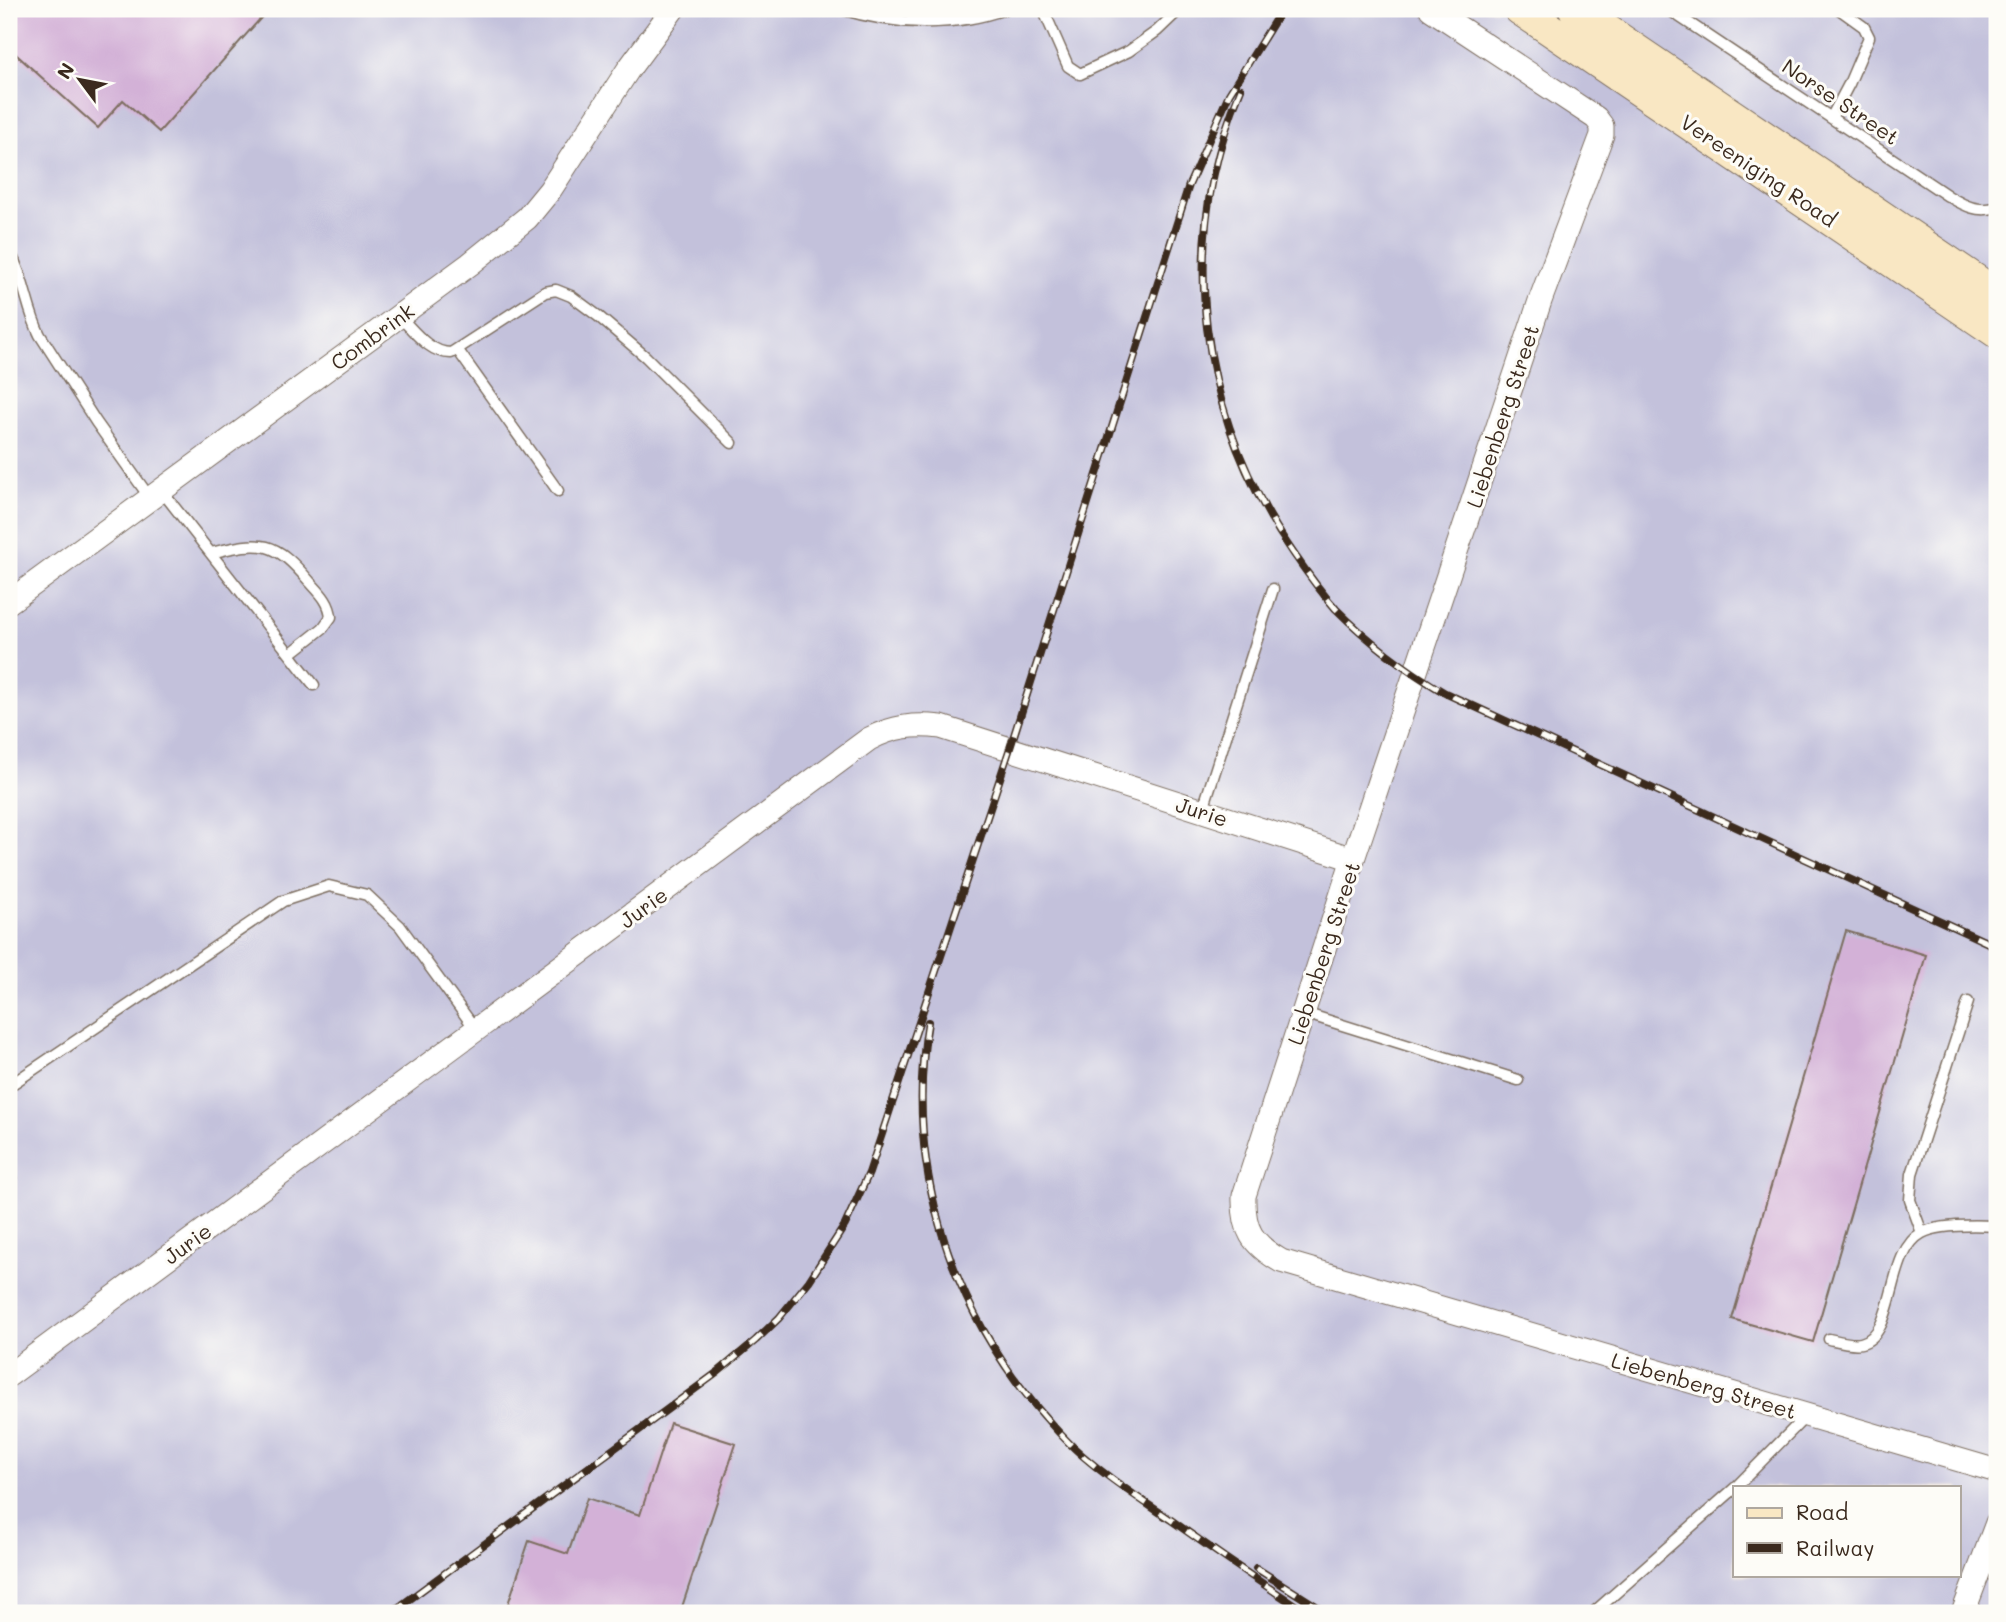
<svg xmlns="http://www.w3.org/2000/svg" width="2006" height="1622" viewBox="0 0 2006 1622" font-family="Mali,sans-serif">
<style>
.industrial{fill:#c3c1db;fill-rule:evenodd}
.building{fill:#d3b1d7}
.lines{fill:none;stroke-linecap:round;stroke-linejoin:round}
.lane-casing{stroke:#7d6e60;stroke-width:13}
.street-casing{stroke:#7d6e60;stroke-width:25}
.secondary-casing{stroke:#7d6e60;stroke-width:34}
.lane{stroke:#fff;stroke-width:10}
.street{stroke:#fff;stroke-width:23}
.secondary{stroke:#f9e7c3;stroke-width:32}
.rail-casing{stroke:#3b2a1e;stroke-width:8}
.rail{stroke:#fdfcf7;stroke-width:5;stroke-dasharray:16;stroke-linecap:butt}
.labels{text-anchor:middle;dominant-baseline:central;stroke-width:6;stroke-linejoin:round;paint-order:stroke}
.street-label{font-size:21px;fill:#3b2a1e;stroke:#fdfcf7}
</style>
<rect width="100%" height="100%" fill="#fdfcf7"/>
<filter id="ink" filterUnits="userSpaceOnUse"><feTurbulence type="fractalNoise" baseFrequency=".0143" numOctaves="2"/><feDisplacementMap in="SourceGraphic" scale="14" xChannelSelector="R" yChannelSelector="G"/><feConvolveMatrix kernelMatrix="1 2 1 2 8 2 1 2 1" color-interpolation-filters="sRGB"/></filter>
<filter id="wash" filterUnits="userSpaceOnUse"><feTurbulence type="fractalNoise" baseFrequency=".00686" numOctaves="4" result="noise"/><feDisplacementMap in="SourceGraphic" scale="28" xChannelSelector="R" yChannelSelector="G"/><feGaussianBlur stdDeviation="1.57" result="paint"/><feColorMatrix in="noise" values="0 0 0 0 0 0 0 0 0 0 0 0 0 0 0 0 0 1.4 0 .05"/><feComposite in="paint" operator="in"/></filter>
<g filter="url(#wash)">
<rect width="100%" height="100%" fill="#f8eddc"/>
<path class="industrial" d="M9,9h1988v1604h-1988zM1735,1487h224v88h-224z"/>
<g id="blocks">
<path class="building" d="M9,9h260l-110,123 -36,-32 -25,28 -89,-80z
M1846,931l80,24 -113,387 -81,-23z
M670,1423l66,21 -56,169h-175l24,-72 39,13 19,-56 53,17z"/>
</g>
</g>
<g filter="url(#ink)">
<use href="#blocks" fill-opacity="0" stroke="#7d6e60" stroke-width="2"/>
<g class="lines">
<g class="lane-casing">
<path id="lane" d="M841,9c52,16 112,19 164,0
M1043,9l25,57 12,8 49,-23 28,-20 23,-22
M1668,9l280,187c17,10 30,17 49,11
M1831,118l18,-34 20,-47 -5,-10 -25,-18
M9,251c16,27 17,57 31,84l56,87 54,76
M399,316c15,15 30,37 52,37l94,-61 11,-2 15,6 27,20 48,41 86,86
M457,349l101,142
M161,490l153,195
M211,553c52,-13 63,-13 99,29 10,11 20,20 21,35l-8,11 -33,26
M1202,812l71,-223
M1304,1013l214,67
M9,1086l274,-185 46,-15 38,9 33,31 76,104
M9,1174l2,3
M1922,1233l-12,-33 2,-26 56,-172
M1829,1339c9,2 23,6 32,4 36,-8 25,-91 61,-110 18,-9 55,-8 75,-7
M1736,1487l71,-72
M1593,1613l142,-125"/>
</g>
<g class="street-casing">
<path id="street" d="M1431,9l165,109 6,8v9l-62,166 -187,558 -109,337c-1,34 8,48 37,65l716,210
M9,602l461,-338 57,-46 23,-28 78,-120 45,-61
M9,1375l860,-636c25,-13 45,-15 72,-12l412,132
M1963,1613l34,-90"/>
</g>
<g class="secondary-casing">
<path id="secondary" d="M1520,9l477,323
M1575,9l422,286"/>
</g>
<use href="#lane" class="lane"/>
<use href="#street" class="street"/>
<use href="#secondary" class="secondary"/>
<g class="rail-casing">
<path id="rail" d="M1241,89c-66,155 -42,329 53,465 13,19 27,38 42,55 32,32 70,61 109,84l552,254
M928,1022c-23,137 18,275 106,382 17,20 34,40 55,57 26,22 54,40 82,59 45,32 90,63 136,93
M1256,1568l71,45
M391,1613l327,-241 38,-32 23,-22 30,-37 36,-56 24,-52 141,-425 179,-563 40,-91 53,-85"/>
</g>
<use href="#rail" class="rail"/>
</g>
</g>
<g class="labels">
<g class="street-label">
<text transform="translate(1841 101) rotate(34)">Norse Street</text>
<text transform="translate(1759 170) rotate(34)">Vereeniging Road</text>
<text transform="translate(372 336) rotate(-36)">Combrink</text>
<text transform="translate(1502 416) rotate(-72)">Liebenberg Street</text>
<text transform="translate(1202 811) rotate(18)">Jurie</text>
<text transform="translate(643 907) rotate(-36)">Jurie</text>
<text transform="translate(1323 953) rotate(-72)">Liebenberg Street</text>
<text transform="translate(187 1243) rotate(-36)">Jurie</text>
<text transform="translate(1704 1385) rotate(16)">Liebenberg Street</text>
</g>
</g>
<rect width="2006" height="1622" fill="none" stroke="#fdfcf7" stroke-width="35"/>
<rect x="1733" y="1486" width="228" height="91" fill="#fdfcf7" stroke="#afa8a0" stroke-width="2"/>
<rect x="1747" y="1508" width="35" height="10" fill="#f9e7c3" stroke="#afa8a0" stroke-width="2"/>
<text x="1796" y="1520" font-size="21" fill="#3b2a1e">Road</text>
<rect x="1747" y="1543" width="35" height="10" fill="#3b2a1e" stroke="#afa8a0" stroke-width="2"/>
<text x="1796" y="1556" font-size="21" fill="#3b2a1e">Railway</text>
<g transform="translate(80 80) rotate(302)" stroke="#fdfcf7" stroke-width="5" paint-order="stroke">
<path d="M0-5L12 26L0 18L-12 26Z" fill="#3b2a1e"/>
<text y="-10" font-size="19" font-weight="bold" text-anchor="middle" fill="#3b2a1e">N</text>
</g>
</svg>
